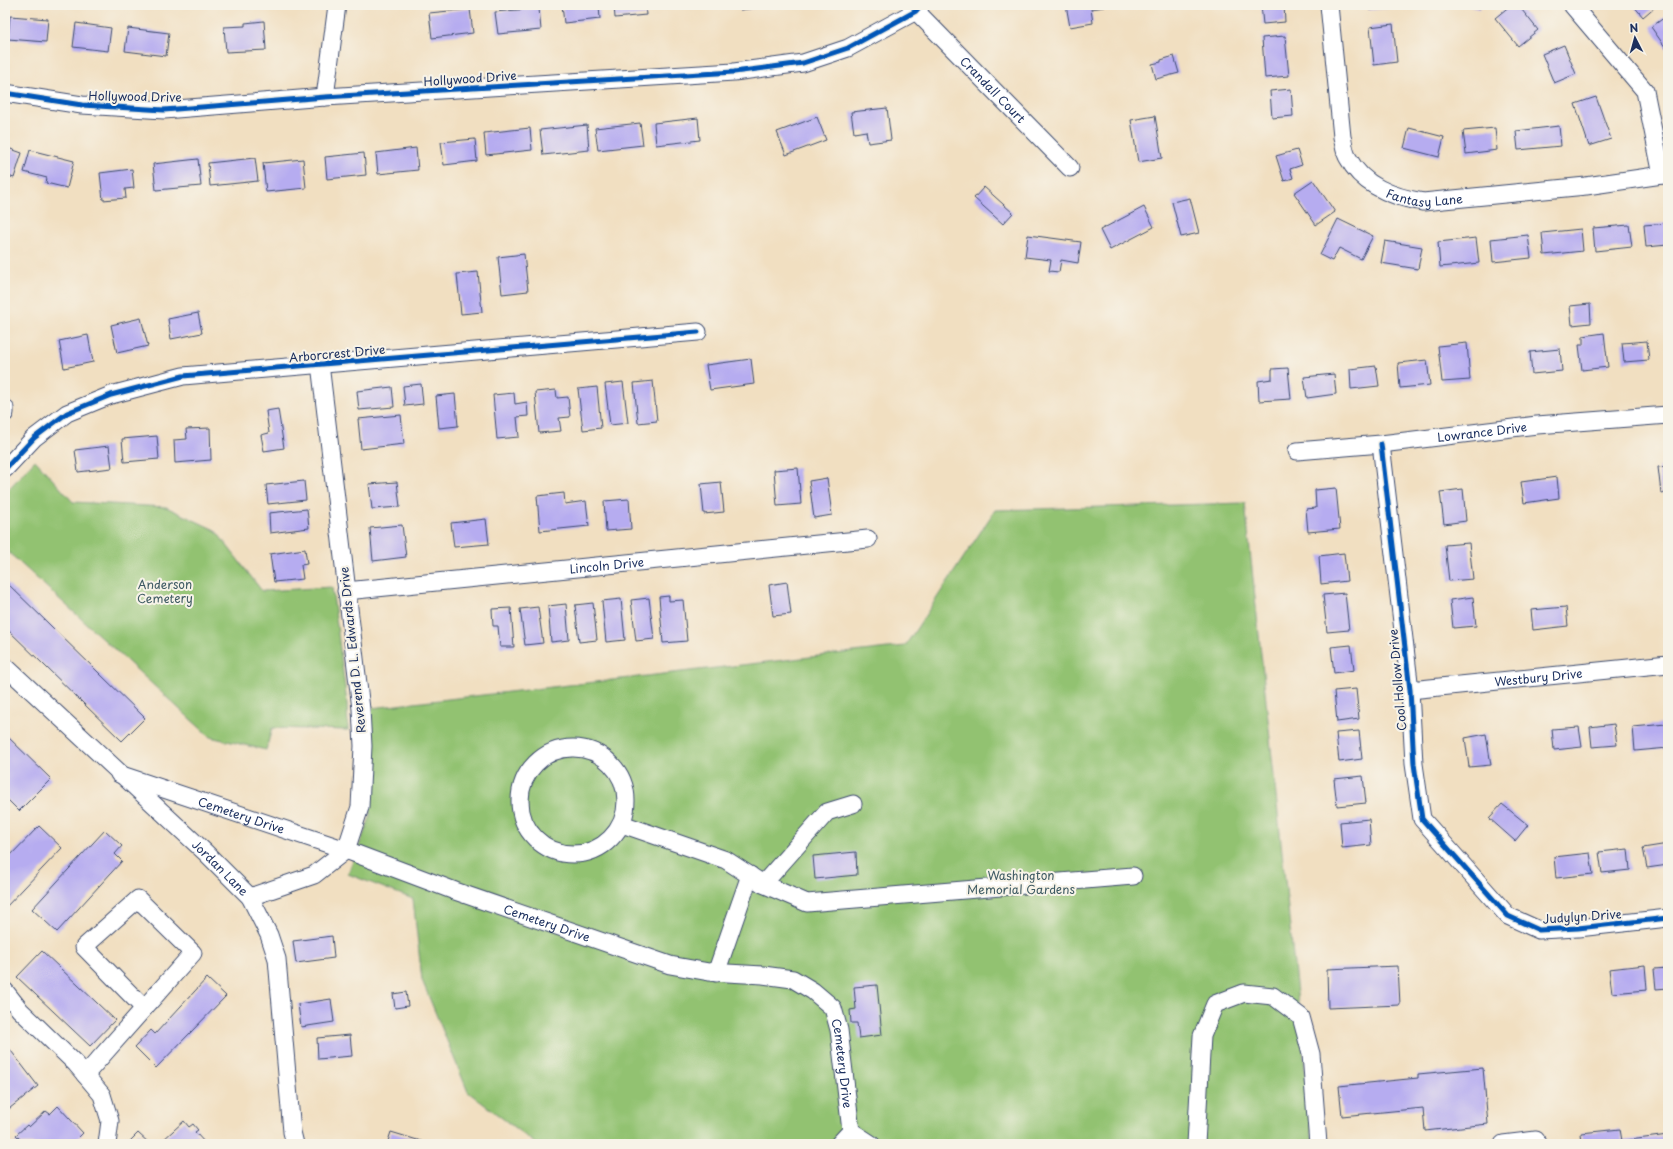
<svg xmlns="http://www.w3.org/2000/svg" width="1673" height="1149" viewBox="0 0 1673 1149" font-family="'Playpen Sans',sans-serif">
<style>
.green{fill:#92c271;stroke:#567868}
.building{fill:#b6acf0}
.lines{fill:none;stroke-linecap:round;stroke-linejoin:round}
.minor-casing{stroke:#3b496d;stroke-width:19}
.minor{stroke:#fff;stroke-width:17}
.cycleway-casing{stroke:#f7f3e8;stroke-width:8}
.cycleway{stroke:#0057b8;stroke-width:5}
.labels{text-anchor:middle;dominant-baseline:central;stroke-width:4;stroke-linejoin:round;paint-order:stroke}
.street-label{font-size:12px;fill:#1b2f5e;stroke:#f7f3e8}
.park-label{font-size:12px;fill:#3f5b64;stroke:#f7f3e8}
</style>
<rect width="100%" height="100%" fill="#f7f3e8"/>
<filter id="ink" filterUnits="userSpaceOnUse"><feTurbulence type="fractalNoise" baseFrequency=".025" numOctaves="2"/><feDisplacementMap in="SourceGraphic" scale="8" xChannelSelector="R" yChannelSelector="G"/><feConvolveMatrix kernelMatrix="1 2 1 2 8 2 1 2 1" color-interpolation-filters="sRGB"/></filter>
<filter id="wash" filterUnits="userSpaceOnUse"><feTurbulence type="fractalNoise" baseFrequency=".012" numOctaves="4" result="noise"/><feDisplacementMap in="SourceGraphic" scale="16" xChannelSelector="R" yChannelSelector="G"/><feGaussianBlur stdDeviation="0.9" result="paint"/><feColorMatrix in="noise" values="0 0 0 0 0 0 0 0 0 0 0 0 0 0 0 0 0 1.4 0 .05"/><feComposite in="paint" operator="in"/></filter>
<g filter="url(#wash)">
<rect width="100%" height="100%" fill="#f1dfc1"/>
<path class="green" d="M35,460l38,42 93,5 49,23 47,61 70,-4 15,116 1,27 -76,-2 -6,22 -56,-13 -205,-188v-56z
M1245,503l68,641h-777l-68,-52 -46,-112 -9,-81 -65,-25 22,-56 1,-35v-75l534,-62 90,-136z"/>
<g id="blocks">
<path class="building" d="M562,5h37l1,14 -36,4z
M614,5h31l1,10 -31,3z
M739,5h32v1l-31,4z
M1066,5h38v2l-13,2 2,14 -23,4z
M1261,5h23l1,17 -22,2z
M1368,5h45v1l-44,4z
M1466,5h14l-1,4z
M1511,5h7l20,25 -20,16 -23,-28z
M1633,5h24l-14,12z
M539,8l2,22 -43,4 -3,-22z
M470,9l3,24 -41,5 -3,-25z
M1668,15v36l-17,-24z
M10,16l38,3 -2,23 -38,-3z
M264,21l2,29 -40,2 -2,-25 21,-1v-3z
M76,23l35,5 -3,23 -35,-4z
M1393,24l4,38 -23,3 -4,-38z
M128,28l41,5 -3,23 -41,-5z
M1285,36l4,40 -24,2 -3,-40z
M1564,45l12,29 -22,9 -12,-29z
M1174,56l5,17 -23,6 -4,-15 9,-2v-2z
M1291,89l2,27 -21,2 -2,-27z
M1596,97l15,42 -22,7 -14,-42z
M887,108l4,32 -23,3 -2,-12 -12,2 -3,-21z
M1155,116l7,42 -24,4 -7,-42z
M817,117l9,23 -40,15 -9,-23z
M698,118l2,22 -44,5 -2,-22z
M640,123l3,22 -45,5 -3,-22z
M587,125l2,25 -46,5 -3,-25z
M1559,126l2,20 -43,4 -2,-19z
M530,128l2,22 -46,5 -2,-22z
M1409,128l35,9 -5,20 -35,-9z
M1495,128l2,22 -31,4 -3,-23z
M475,139l2,22 -33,4 -3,-23z
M5,147l17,6 -8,25 -9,-3z
M416,148l2,22 -40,4 -2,-21z
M30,150l44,11 -7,27 -21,-5 1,-5 -23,-6z
M1297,150l5,15 -12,4 3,9 -9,3 -8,-25z
M364,153l2,22 -39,4 -2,-22z
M255,158l3,23 -48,5 -2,-23z
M198,159l3,27 -45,4 -3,-26z
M303,159l3,29 -40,4 -3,-29z
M132,169l2,19 -9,1 1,9 -23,2 -3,-27z
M1313,180l22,32 -19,13 -22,-32z
M984,187l29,26 -10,11 -29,-26z
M1190,198l9,35 -18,4 -9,-35z
M1144,207l10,20 -44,23 -10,-20z
M1338,219l35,17 -12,23 -22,-11 -7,13 -12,-6z
M1668,223v22l-22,2 -2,-22z
M1629,225l3,22 -37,4 -2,-23z
M1581,229l2,22 -39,4 -2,-22z
M1028,235l53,7 -3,21 -17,-3 -2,12 -10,-1 2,-11 -26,-3z
M1528,235l3,23 -38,4 -2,-23z
M1476,238l3,25 -39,4 -2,-25z
M1385,241l37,6 -4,22 -37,-6z
M524,254l4,37 -26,3 -4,-37z
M478,272l4,40 -21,2 -4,-40z
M1590,304l1,19 -19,2 -2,-19z
M198,313l4,20 -31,6 -3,-20z
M141,318l7,28 -31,7 -6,-28z
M1604,333l4,34 -26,3 -3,-25h4v-9z
M88,335l5,27 -29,6 -5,-27z
M1647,341l2,19 -25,2 -2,-19z
M1467,343l3,37 -28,2 -4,-36z
M1560,349l2,22 -30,3 -2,-22z
M751,359l3,25 -44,6 -4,-25z
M1427,360l3,25 -30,3 -2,-25z
M1376,366l3,20 -28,3 -1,-20z
M1288,368l3,31 -32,2 -1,-20 14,-2v-10z
M1334,374l2,20 -29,4 -3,-21z
M653,381l4,40 -19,2 -4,-40z
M623,382l5,41 -18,2 -5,-41z
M421,384l2,20 -18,2 -2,-20z
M392,387l2,20 -35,3 -2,-19z
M597,387l4,41 -18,2 -5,-41z
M556,390l1,8 11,-1 2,20 -11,1 2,13 -22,2 -4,-41z
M514,393l1,11 12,-2 1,14 -11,1 2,20 -22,2 -4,-44z
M455,394l3,32 -19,2 -3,-32z
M278,409l6,39 -20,3 -3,-16 8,-2 -3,-22z
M401,415l3,29 -43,5 -3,-30z
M210,428l1,32 -36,3 -1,-23 13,-1 -1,-10z
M157,436l2,23 -35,3 -2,-23z
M109,446l3,22 -34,4 -3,-22z
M1668,466v26l-7,1 -3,-26z
M798,468l3,36 -24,2 -3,-36z
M1557,477l2,21 -35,5 -3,-21z
M827,478l5,37 -18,3 -5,-37z
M304,481l2,19 -38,4 -2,-19z
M397,482l3,25 -28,2 -3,-25z
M721,482l3,30 -20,2 -3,-30z
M1336,488l4,41 -32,3 -2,-23 10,-1 -1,-18z
M1463,489l3,32 -22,3 -4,-32z
M564,493l1,11 21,-3 3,25 -49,5 -3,-35z
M629,499l2,30 -25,2 -2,-30z
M307,509l2,19 -39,5 -1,-20z
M486,519l3,25 -35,3 -3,-24z
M402,525l4,32 -33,4 -3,-33z
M1469,543l4,36 -24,2 -4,-36z
M305,549l2,15 -6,1 2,14 -29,3 -4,-28z
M1344,553l3,28 -26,3 -2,-28z
M5,581l140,137 -23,23 -117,-114z
M787,582l4,32 -18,2 -4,-31z
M1345,593l4,37 -22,2 -4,-37z
M669,596v5l14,-1 4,41 -24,2 -4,-46z
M1473,597l3,29 -23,2 -3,-28z
M649,598l5,41 -18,2 -5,-41z
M621,599l4,41 -19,2 -4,-41z
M593,603l4,37 -18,2 -4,-37z
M566,604l3,36 -18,2 -3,-36z
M538,607l5,36 -18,2 -5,-36z
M1566,607l2,19 -35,4 -2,-20z
M511,608l3,39h-14l-2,-21h-5l-1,-17z
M1351,645l3,25 -20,3 -3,-26z
M1356,689l3,30 -22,3 -3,-31z
M1614,724l3,21 -25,2 -2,-20z
M1666,724l2,24 -33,3 -2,-24z
M1579,727l3,20 -28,3 -2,-21z
M1359,731l3,28 -23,3 -3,-29z
M5,734l46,45 -32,32 -14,-14z
M1486,734l5,31 -22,2 -4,-29z
M1363,776l3,27 -29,3 -3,-27z
M1502,804l26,21 -13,16 -26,-23z
M1369,819l2,26 -29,3 -2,-26z
M39,826l23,22 -57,60v-47z
M105,830l17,16 -7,8 7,7 -65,71 -25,-23z
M1668,844v21l-21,3 -4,-20z
M1628,849l2,21 -28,3 -3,-21z
M856,852l1,23 -42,4 -2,-23z
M1590,853l3,21 -37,4 -2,-21z
M332,936l2,22 -38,5 -3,-22z
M42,951l73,69 -25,26 -73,-69z
M1645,965l2,25 -35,3 -3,-24z
M1398,966l2,39 -72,3 -1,-39z
M1668,968v20l-12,1 -2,-20z
M207,978l19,18 -70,72 -21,-21 16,-17 4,4z
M877,985l5,50 -23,3 -2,-15h-6l-1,-13 6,-1 -2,-22z
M406,992l2,14 -13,2 -2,-14z
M331,999l3,23 -33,5 -3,-23z
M350,1035l2,21 -34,3 -1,-21z
M5,1043l33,43 -33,26z
M1483,1068l5,56 -63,7 -2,-23 -81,8 -3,-30 79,-8v-4z
M58,1106l25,27 -9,9 2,2h-62l6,-5 -4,-4 11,-10 2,2 17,-16 4,3z
M184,1121l5,6 4,-3 5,6 -3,2 11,12h-40l-3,-4z
M1620,1129l2,12 46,-6v9h-86l-1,-11z
M391,1132l33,10 -1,2h-36z
M138,1133l12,11 -22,-1z"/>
</g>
</g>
<g filter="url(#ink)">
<use href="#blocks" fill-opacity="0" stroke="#3b496d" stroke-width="1"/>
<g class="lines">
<g class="minor-casing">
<g id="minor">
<path id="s1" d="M1329,5l13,132c2,6 2,15 6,21 15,28 44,39 75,44l163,-16 76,-11 6,-3"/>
<path d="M1572,5l73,86 17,84"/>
<path id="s2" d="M916,11l154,157"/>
<path d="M5,93l77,12 82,5 161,-13 409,-25 69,-9 45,-15 68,-37 5,-6"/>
<path d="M325,97l12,-92"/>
<path d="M5,408v5"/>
<path d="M1381,444l29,246 4,74 8,55 86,97 31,14 39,-2 90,-10"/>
<path id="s3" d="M1297,451l84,-7 156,-19 131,-10"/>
<path d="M5,469l29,-31 33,-25 44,-18 72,-19 515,-44"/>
<path id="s4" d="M346,591l522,-52"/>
<path id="s5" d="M5,666l200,186 45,45 19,38 8,24 15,173 3,12"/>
<path id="s6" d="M1410,690l258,-26"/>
<circle cx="573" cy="801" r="53"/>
<path id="s7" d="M119,774l227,76 109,41 215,74 39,7 54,3 30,4 20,12 20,17 6,22 12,101 20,13"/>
<path d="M622,824l104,36 37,24 44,19 326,-27"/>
<path d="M763,884l64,-72 26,-8"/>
<path d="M250,897l64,-22 32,-25 14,-43 3,-61 -2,-37 -41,-345"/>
<path d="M716,973l34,-98"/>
<path d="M5,991l15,19 56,54 26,31 8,26 -3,23"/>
<path d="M85,1075l108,-122 -55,-54 -54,48 60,61"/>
<path d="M839,1144l12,-13"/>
<path d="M1196,1144l6,-108 13,-32 29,-11 29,3 28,21 10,37 7,90"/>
<path d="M1503,1144l33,-4"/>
</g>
</g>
<use href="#minor" class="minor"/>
<g class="cycleway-casing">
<path id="cycleway" d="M5,93l77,12 82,5 161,-13 409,-25 69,-9 45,-15 68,-37 5,-6
M1381,444l29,246 4,74 8,55 86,97 31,14 39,-2 90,-10
M5,469l29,-31 33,-25 44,-18 72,-19 515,-44"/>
</g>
<use href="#cycleway" class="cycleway"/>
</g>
</g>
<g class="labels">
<g class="street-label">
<text transform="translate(470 78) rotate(-4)">Hollywood Drive</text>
<text stroke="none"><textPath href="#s2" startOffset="110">Crandall Court</textPath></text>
<text transform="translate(135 96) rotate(1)">Hollywood Drive</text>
<text stroke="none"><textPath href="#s1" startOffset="246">Fantasy Lane</textPath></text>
<text transform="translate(337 353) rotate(-5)">Arborcrest Drive</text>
<text stroke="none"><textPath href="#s3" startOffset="186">Lowrance Drive</textPath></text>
<text stroke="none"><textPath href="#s4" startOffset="262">Lincoln Drive</textPath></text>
<text transform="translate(352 650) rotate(-96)">Reverend D. L. Edwards Drive</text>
<text stroke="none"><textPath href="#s6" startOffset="129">Westbury Drive</textPath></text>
<text transform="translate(1397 680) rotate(-95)">Cool Hollow Drive</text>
<text stroke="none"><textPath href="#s7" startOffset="129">Cemetery Drive</textPath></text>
<text stroke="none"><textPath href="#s5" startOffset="295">Jordan Lane</textPath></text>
<text transform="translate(1582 916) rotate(-4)">Judylyn Drive</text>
<text stroke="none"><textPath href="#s7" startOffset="453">Cemetery Drive</textPath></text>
<text stroke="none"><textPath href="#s7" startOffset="813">Cemetery Drive</textPath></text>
</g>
<g class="park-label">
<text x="165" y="584">Anderson<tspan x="165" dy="14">Cemetery</tspan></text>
<text x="1021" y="875">Washington<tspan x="1021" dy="14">Memorial Gardens</tspan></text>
</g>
</g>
<rect width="1673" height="1149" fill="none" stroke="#f7f3e8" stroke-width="20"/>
<g transform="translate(1635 38) rotate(354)" stroke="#f7f3e8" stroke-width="3" paint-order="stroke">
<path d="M0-3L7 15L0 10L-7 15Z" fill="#1b2f5e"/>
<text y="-6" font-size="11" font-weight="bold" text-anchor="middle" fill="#1b2f5e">N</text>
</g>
</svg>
